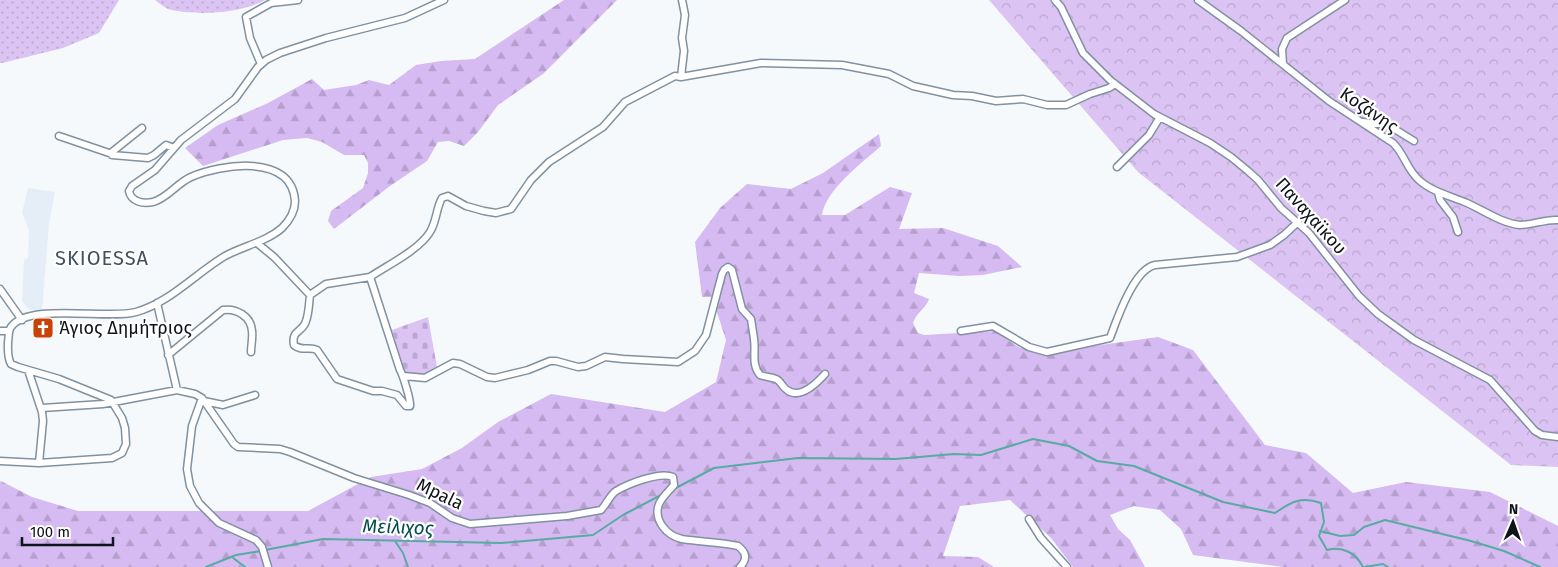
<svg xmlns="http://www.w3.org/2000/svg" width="1558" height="567" viewBox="0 0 1558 567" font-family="'Fira Sans',sans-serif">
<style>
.built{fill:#e5eef7}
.grass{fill:url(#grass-dots)}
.forest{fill:url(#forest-firs)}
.cemetery{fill:url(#cemetery-stones)}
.park{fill:url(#park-crowns)}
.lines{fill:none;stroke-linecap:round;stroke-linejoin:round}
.stream{stroke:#57aba2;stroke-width:2}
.minor-casing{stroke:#8091a1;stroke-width:9}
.minor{stroke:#fff;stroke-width:6}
.labels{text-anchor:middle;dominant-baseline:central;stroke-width:4.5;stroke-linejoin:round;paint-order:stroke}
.street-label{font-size:18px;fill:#0e1419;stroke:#fff}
.poi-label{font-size:18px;fill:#0e1419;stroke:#fff;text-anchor:start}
.water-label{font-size:19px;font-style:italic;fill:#004e48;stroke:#fff}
.quarter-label{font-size:20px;letter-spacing:1px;fill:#42515f;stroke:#fff}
</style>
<defs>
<pattern id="grass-dots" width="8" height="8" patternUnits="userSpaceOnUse" patternTransform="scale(1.25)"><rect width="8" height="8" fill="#dbc3f3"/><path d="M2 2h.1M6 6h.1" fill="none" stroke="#bba7d0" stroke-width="1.8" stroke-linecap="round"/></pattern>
<pattern id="forest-firs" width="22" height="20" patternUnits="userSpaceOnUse" patternTransform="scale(1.25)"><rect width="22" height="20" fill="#d6baf2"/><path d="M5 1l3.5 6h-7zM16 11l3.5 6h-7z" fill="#b69fcf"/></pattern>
<pattern id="cemetery-stones" width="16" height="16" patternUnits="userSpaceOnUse" patternTransform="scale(1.25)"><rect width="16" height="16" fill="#dbc3f3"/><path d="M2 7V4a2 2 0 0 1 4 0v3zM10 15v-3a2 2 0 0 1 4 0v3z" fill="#bba7d0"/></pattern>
<pattern id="park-crowns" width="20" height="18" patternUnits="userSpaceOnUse" patternTransform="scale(1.25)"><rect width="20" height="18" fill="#dbc3f3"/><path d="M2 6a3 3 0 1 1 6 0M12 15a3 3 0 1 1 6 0" fill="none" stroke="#bba7d0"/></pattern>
</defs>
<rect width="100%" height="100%" fill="#f5f9fc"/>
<path class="built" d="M28,188l27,4 -6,31 -7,88 -14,-2 -6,-8 2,-41 4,-2 1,-28 -7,-17z"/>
<path class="grass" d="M0,0h119l-20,33 -36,15 -61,15h-2z
M155,0h110c-24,14 -70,16 -97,9 -4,-2 -9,-6 -13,-9z"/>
<path class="forest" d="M564,0h53l-74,74 -45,31 -20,27 -14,14 -15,-5 -11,1 -11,19 -37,25 -56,43 -6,-8 3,-10 32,-23 5,-15v-10l-4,-8h-20l-22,-13 -15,-4 -24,2 -80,26 -18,-18 33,-23 50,-22 44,-24 12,11 32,-5 13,-5 20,5 27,-20 25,-4 34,-2z
M879,134l2,12c-19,17 -55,43 -59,69h23l45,-28 22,6 -13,36 44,-1 55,18 24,21 -39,8 -24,1 -40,-3 -5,20 15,6c-3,9 -13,14 -16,24l5,10 6,2 71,-4 25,17 24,1 12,5 23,-6 79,-11 35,13 72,95 41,8 47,40 53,-11 84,10 68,34v41h-274l-91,-12 -12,-26 -21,-19 -26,-4 -24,9 8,14 12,11 15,27h-72l-22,-29 -41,-38 -50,6 -17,50 35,1 16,10h-994v-85l1,-1 31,16 46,14h230l63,-34 51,-8 40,-21 36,-26 53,-28 114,18 51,-30 10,-42 -14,-43h-10l-7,-55 25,-34 27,-24 44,5 32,-16z"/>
<path class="cemetery" d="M428,317l9,50 -10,9 -22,-2 -13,-44z"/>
<path class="park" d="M989,0h569v467l-47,-2 -373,-293z"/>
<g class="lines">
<path class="stream" d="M674,489l40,-21 84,-10 98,1 58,-5 27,1 52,-16 36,7 28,15 37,5 89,36 52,11c16,-11 26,-17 46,-10l3,19 -5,14 8,14c16,-4 29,3 36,17
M1320,531l20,5 14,-1 10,-8 21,-7 86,21 33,10 36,16
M395,541l8,12 5,14
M265,550l58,-11 178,4 92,-8 30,-20 40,-21
M232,557l13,10
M206,567l30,-12 25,-4
M1365,567l18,-3 5,3"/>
<g class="minor-casing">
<path id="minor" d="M1055,0l6,7 22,46 27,27 44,34 56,29 21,14 17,14 10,9 23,28 28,25 50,63 19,18 36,26 76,40 45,51 7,4 16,2
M1198,0l43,31 88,70 64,42c11,10 14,27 26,37 13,12 32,16 48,23 18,8 34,20 53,22 13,0 25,-6 38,-5
M261,64l-11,-26 -4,-21 25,-14 27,-3
M1283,64l-1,-15 5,-11 58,-38
M681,77l3,-26 -2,-13 3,-23 -3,-15
M1363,122l25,3 26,16
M142,128l-30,24v3l36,3 6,-3 12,-10 8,3
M59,136l53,18
M1117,167l32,-32 11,-18
M1438,192l2,8 13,17 5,15
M257,243l17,14 36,38 16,-11 44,-7 30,93c3,5 11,31 10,36h-4l-9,-11 -15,-4h-9l-36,-12 -20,-29c-8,-4 -15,2 -23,-5 -3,-16 9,-12 12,-24 3,-8 3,-18 4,-26
M370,277c18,-12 49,-27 60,-45 7,-11 6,-24 12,-34l6,-2 18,10 18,5 12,2 15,-4 20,-29 18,-18 54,-35 22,-25 50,-26 6,1 80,-14 81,2 47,9 24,12 40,9 19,1 24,5 27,-2 24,6h19l24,-11 19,-6 6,-4
M0,289l22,31
M157,303l20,87
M0,331h9
M961,331l32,-5 36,21 18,5 63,-14c7,-19 24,-69 45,-73l82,-8 33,-12 14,-10 14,-13
M168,355l55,-45c13,-2 28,6 29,21 1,7 -1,14 -1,21
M28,370l14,42 1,9 -4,42
M404,376l21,2 28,-15 7,1 27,13 8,1 33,-8 22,-9h6l22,6 8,-1 19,-9 18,2 55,3 17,-11 11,-16 16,-61 2,-4 4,-3 4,3 10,39 9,10c1,7 2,13 3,20 2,13 -3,25 6,36 5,2 11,2 16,4 5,2 6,8 11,11 13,10 29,-6 38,-16
M202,398l-10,28 -5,43 3,17 9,17 20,20 37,17 6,7 6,20
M204,401l19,4 32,-10
M42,408l61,-4 74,-14 18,4 7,4 32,46 4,3 42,2 10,3 64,26 55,17 21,8 22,15 18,6 97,-8 34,-6c5,-5 9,-15 15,-19 12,-7 44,-20 57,-14l1,8c-5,6 -12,12 -15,19 -6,16 8,32 23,35 19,3 37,3 56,7 8,6 10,13 2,21
M0,461l39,2 73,-5 10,-5 4,-9 -1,-16 -3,-10 -11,-18 -52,-21 -41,-12 -7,-3c-4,-7 -3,-14 -3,-22 1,-5 0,-11 3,-15 18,-25 97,-7 125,-15 33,-9 59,-38 89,-56 18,-10 41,-14 57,-28 7,-7 13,-17 13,-27 -3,-48 -74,-37 -104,-24 -14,6 -23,21 -38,25 -10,2 -22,0 -24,-11l3,-5 23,-16 26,-30 54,-41 23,-32 8,-7 14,-7 46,-15 79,-20 39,-18
M1029,519l12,19 26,29"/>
</g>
<use href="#minor" class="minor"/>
</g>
<defs>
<g id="church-square" transform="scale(1.125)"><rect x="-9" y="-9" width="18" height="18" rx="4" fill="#c84106" stroke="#fff"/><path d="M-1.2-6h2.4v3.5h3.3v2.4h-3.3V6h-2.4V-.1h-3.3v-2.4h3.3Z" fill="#fff"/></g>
</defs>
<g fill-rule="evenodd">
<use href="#church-square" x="43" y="328"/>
</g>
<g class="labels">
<g class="street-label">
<text transform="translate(1369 110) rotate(34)">Κοζάνης</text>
<text transform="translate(1311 216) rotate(48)">Παναχαϊκου</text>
<text transform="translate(440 494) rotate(26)">Mpala</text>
</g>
<g class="poi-label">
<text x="59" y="328">Άγιος Δημήτριος</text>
</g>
<g class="water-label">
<text transform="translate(398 527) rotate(2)">Μείλιχος</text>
</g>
<g class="quarter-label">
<text x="102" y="258">SKIOESSA</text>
</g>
</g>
<g transform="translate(1513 522) rotate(2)" stroke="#ffffff" stroke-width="4" paint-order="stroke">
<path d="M0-4L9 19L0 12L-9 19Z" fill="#0e1419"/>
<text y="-8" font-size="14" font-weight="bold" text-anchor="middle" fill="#0e1419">N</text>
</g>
<path d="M22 537v8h91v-8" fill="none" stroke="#0e1419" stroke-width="2.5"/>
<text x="30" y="537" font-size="15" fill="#0e1419" stroke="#ffffff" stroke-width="4" paint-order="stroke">100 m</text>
</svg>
